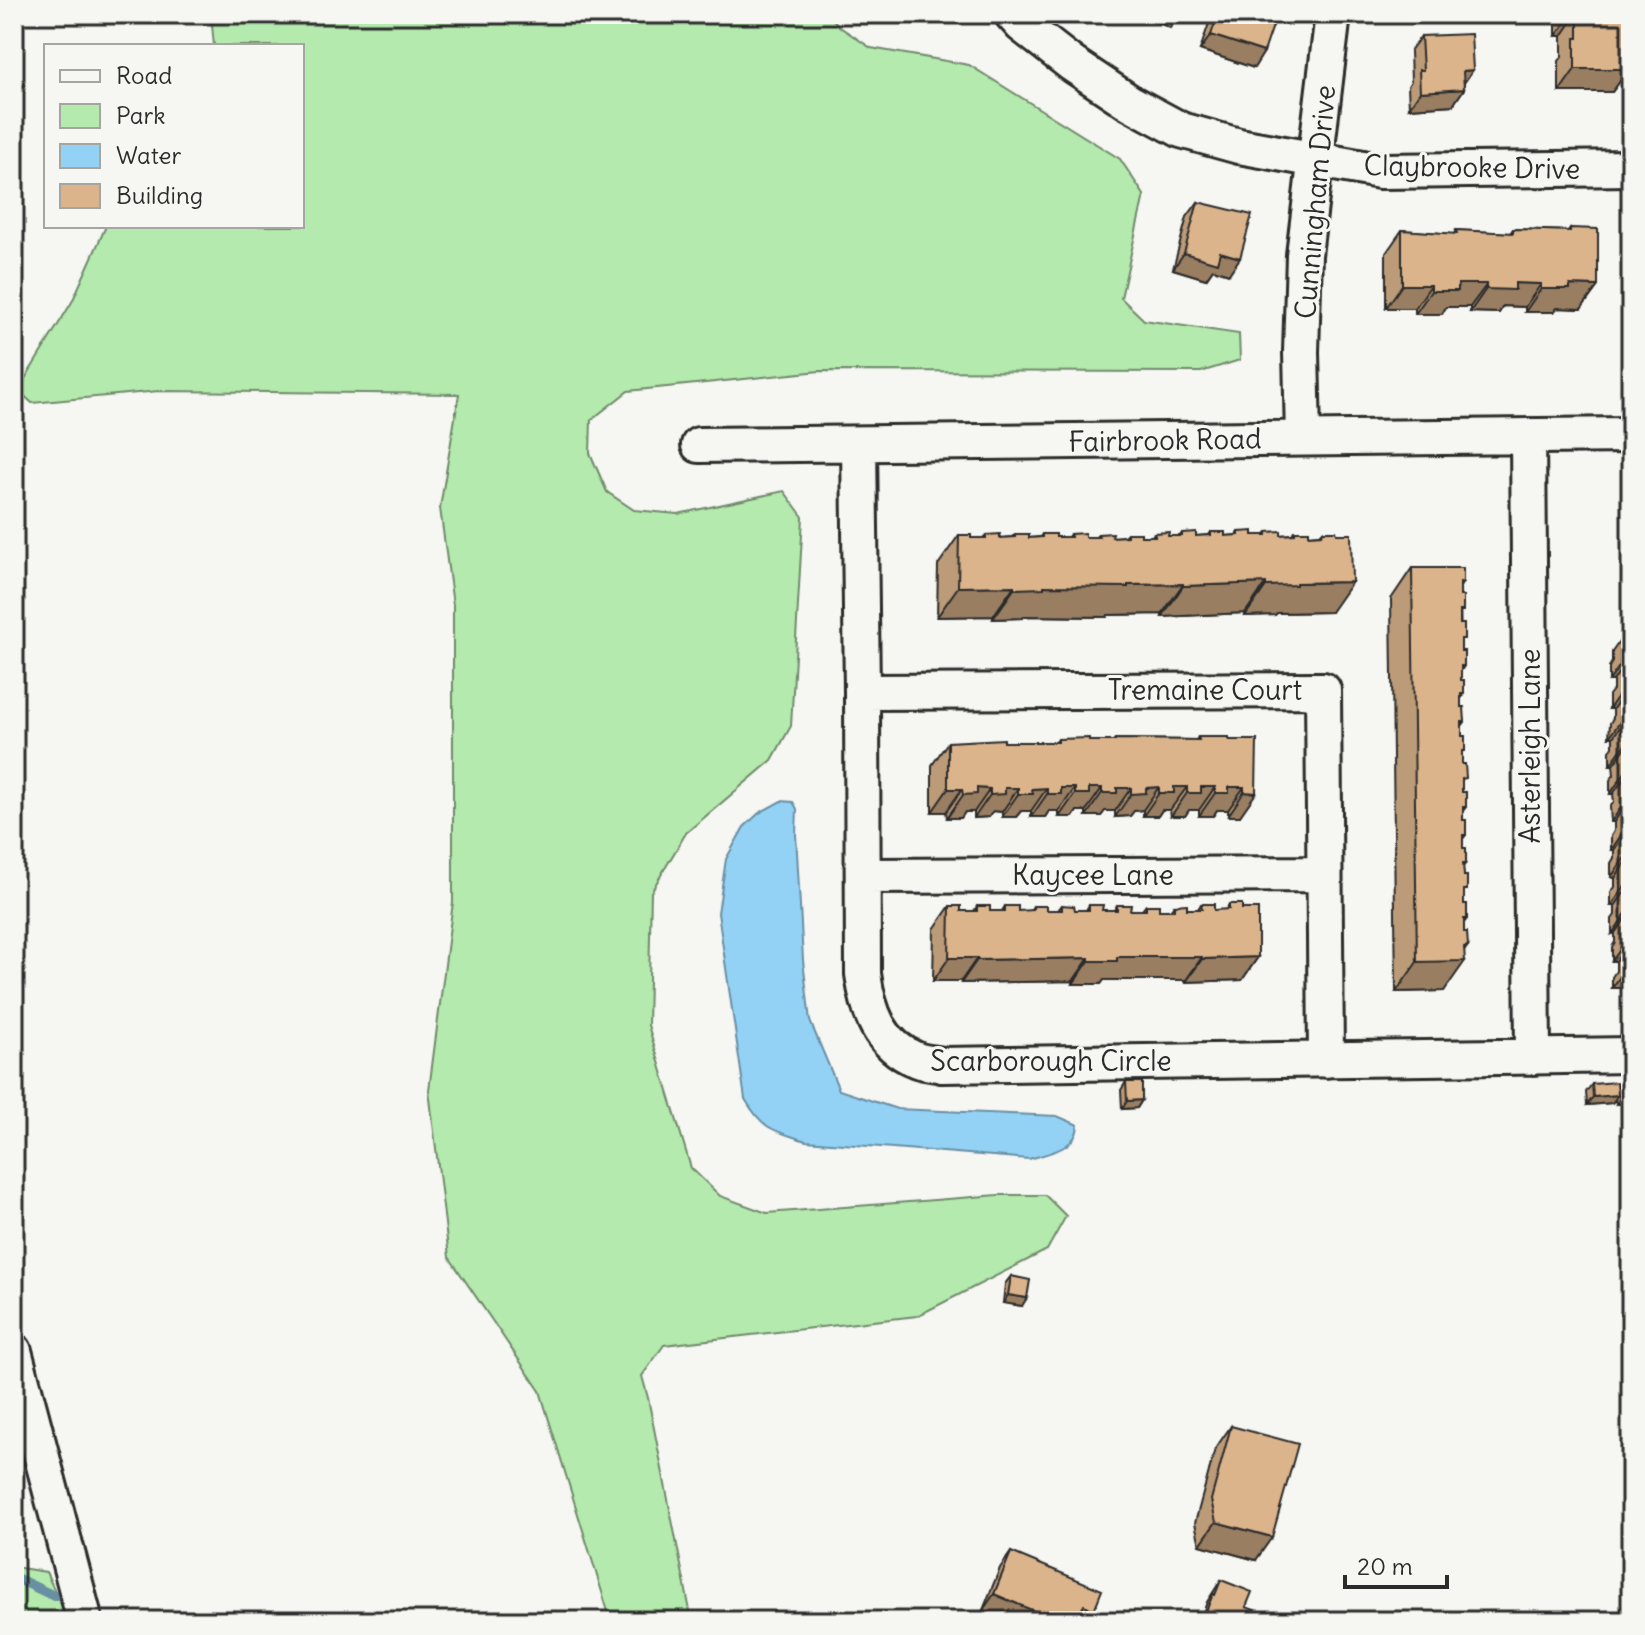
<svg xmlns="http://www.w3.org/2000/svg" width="1645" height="1635" viewBox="0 0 1645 1635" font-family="Delius,sans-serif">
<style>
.green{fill:#b4eaad;stroke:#708a6c;stroke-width:2}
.water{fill:#93d2f4;stroke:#698fa4;stroke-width:2}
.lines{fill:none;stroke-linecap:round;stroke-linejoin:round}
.stream{stroke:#698fa4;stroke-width:10}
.minor-casing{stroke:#2b2b2b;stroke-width:40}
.minor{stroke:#f6f6f2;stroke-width:34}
.wall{fill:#bc9b78;stroke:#2b2b2b;stroke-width:2}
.shaded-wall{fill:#997e62;stroke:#2b2b2b;stroke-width:2}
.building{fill:#dbb48c;stroke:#2b2b2b;stroke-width:2}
.labels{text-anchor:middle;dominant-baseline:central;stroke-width:6;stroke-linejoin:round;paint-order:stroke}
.street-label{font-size:28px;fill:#2b2b2b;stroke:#f6f6f2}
</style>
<rect width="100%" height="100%" fill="#f6f6f2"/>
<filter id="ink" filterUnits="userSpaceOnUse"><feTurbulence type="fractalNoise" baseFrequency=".0125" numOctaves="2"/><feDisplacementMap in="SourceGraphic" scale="16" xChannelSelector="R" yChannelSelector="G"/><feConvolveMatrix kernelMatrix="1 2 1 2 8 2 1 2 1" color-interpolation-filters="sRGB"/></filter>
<g filter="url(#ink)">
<path class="green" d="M211,14h617l12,13 31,21 98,17 151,94 24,36 -23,103 23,22 95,14 1,26 -39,12 -381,-1 -192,20 -37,29 -1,33 17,39 27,18 44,4 106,-23 19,26 -12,209 -19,34 -86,73 -35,59 -3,133 43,143 29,28 47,17 232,-18h46l21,21 -19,34 -130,66 -253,29 -22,31 6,22 43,218 -1,5h-76l-4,-3 -70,-227 -91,-134 -20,-167 24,-188v-297l-13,-97 19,-114 -300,-3 -127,12 -14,-13 54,-88 34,-76h196v-180h-88z
M14,1567l32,5 23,49h-55z"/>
<path class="water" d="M781,801l12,1 4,7 -1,25 7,126 7,61 29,69 58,19 160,7 21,9c-1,24 -29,28 -49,34l-223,-18c-33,-11 -42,-10 -61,-42l-27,-186 8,-54 18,-32 15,-14z"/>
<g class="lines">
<path class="stream" d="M14,1577l40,19
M198,1621h18"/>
<g class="minor-casing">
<path id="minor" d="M1012,14l10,11 50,39 57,38 52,28 58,16 141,25 251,-3
M1528,436l5,621
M1303,438l-2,-86 3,-97 29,-241
M859,444l3,248 1,282c5,37 16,71 54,86 8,3 17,3 25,5l689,-10
M699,445l932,-10
M862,692l461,-2 3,370
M863,876l461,-2
M14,1351l71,270"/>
</g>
<use href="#minor" class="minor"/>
</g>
<path class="wall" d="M1139,14h41l-10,14z
M1212,14h65l-23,54 -54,-18z
M1556,14h74l1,26 -3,4 1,25 -17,23h-53v-31l3,-4v-21h-6z
M1421,36l43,47v6l-11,16 -44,3 -1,-22 3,-5 -1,-30z
M1198,202l31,72 -16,-5 -7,10 -33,-10 14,-52z
M1570,228l28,58 -17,23 -24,-1 -3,4h-29v-5l-22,-1 -4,7 -29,-1v-5h-24l-4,7h-27v-6h-29v-55l16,-23 52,4 2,-4 54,3 3,-4 55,2z
M1631,246v63h-4l-1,-56z
M1295,531l14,4 11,-1 3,-3 8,81 -54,1 -2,2 -30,1v-3l-83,4v-3l-54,1 -1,2 -83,-1 -1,2 -30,1v-3l-56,1 1,-52 21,-30 12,3h12l3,-3 14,3 12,-1 3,-3 14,4 11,-1 2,-3 14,3h12l2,-3 15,3h11l2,-3 14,3 12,-1 3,-3 14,3h11l2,-3 14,3h12l2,-3 14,3 13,-1 2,-3 14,4 12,-1 2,-3 14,3h11l3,-3 14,3 11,-1z
M1412,568l51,14 -3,5 1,64 3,15 -3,5v9l3,14 -3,5v8l4,15 -3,4v66l4,15 -3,4v9l3,15 -3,4v9l3,15 -3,4 1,37 3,15 -3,4v28l-20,40 -48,1 -5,-393z
M1631,625v363h-19v-11l4,-6v-10h-4v-14l3,-5v-9l-3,1v-15l3,-4v-9h-4v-14l4,-5v-9l-4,-1v-14l3,-5v-8h-3v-14l3,-5v-9h-3l-1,-15 4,-5 -1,-8h-3v-14l4,-5 -1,-10h-3v-14l3,-5v-9h-4l1,-14 3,-5v-9h-4v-14l4,-5v-9h-4v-14l3,-5v-10z
M1198,737l31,3h28l-17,76h-12v-6h-11l-4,6h-14v-6h-10l-4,6h-14l-1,-6h-8l-4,6h-15v-6l-9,1 -4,5 -15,1v-6h-10l-4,5h-15v-5h-9l-4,6h-14v-6h-10l-4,6h-14v-6h-10l-5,6h-14v-5l-9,-1 -4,6 -15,1v-6h-9l-4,6h-14l-1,-6h-14v-47l16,-23h108l2,-3 31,2h24l2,-2 81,1z
M1201,904l13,6h12l3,-6 13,5 16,48 -16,23 -56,2v-2h-82l-3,4h-28v-3l-112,2v-2h-28l1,-52 16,-23 11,5h13l3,-5 13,5h12l3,-5 13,5h12l3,-5 13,4h12l4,-5 13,5h11l3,-5 13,5h12l3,-5 13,5h12l4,-5 13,5h11l4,-5 13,4h11z
M1126,1082l16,18 -5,8 -15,1 -1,-19z
M1620,1083h11v20l-15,1 -1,-5 -3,4 -25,2 -1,-13 6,-8 25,3z
M1011,1276l11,30 -19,-3 2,-19z
M1231,1426l25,134 -56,-15 -5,-22 20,-74z
M1011,1552l83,58 -8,11h-76l-27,-11 17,-42z
M1221,1580l25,27 11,14h-57l7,-19z"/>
<path class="shaded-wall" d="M1415,14h45l-3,4 -46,2z
M1572,14h5l-15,22h-6z
M1211,35l53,17 -10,16 -54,-18z
M1575,69h54l-17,23h-53z
M1473,70l-11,16 1,-15z
M1464,89l-11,16 -44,3 11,-16z
M1220,252l20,6 -11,16 -16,-5 -7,10 -33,-10 11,-16z
M1515,283l26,1 -16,23 -22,-1 -4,7 -29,-1 16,-23z
M1458,284h29l-17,23h-24l-4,7h-27l16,-23z
M1402,285h29l-16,23h-29z
M1570,285l28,1 -17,23 -24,-1 -3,4h-29l16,-23z
M1352,582l-21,30 -54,1 -2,2 -30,1 21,-30 30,-3z
M1266,583l-21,30 -83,4 21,-31z
M1183,584l-21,30 -54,1 -1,2 -83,-1 -1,2 -30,1 21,-30 30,-3z
M1014,586l-21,30 -56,1 21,-30z
M1630,651l1,4 -18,26h-4z
M1630,679l1,4 -18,26h-4z
M1631,707v5l-18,25h-4z
M1631,736v4l-18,25h-3z
M1631,764v5l-18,25h-3z
M1159,787l-16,23 -9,1 -4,5 -15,1 16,-23 15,-6z
M1174,787h13l-17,23h-8l-4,6h-15l16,-23z
M1201,787h14l-16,23h-10l-4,6h-14l16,-23z
M1229,787h15l-16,23h-11l-4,6h-14l16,-23z
M977,788l13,1 -16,23h-9l-4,6h-14l16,-23z
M1005,788h13l-16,24 -9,-1 -4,6 -15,1 16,-23z
M1047,788l-16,23h-10l-5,6h-14l16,-23 14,-5z
M1061,788h14l-16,23h-10l-4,6h-14l16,-23z
M1089,788h13l-16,23h-9l-4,6h-14l16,-23z
M1117,788h14l-16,23h-10l-4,5h-15l16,-23z
M948,789h14l-16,23h-14z
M1244,792l12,1 -16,23h-12z
M1631,793v4l-17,25h-3z
M1631,821v5l-17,24h-3z
M1631,849v5l-16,24 -4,-1z
M1631,878v5l-16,23h-4z
M1631,906v5l-16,22 -3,1z
M1631,934v5l-15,22h-4z
M1468,946l-11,15h8l-21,30 -48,1 21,-30z
M1117,957h85l-16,23h-82l-3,4h-28l16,-23z
M1258,957l-16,23 -56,2 16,-23z
M949,958h28l-16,23h-28z
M1089,958l-16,23 -112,2 16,-23z
M1631,961v27h-19z
M1618,1095l-6,8 -25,2 6,-8z
M1631,1095v8l-15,1 5,-8z
M1142,1100l-5,8 -15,1 5,-8z
M1008,1295l19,3 -5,8 -19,-3z
M1216,1522l56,15 -16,23 -56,-15z
M994,1594l64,27h-48l-27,-11z
M1076,1610l5,1 -7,10h-6z"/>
<path class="building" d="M1218,14h59l-13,38 -53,-17z
M1578,14h52l1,26h-3l1,29h-54v-31h3z
M1471,34l2,36 -10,1 1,18 -44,3 -1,-22h4l-2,-34z
M1198,202l54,13 -12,43 -20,-6 -3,11 -33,-10z
M1570,228l28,1v57l-28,-1v4h-29v-5l-26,-1v7l-29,-1 1,-5h-29v7h-27v-6h-29v-55l55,4 -1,-4 57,3v-4l57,2z
M1253,531v4h14v-3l14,-1v4l14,-1v-3h14v4l13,-1 1,-3h13l1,3h14l1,48 -56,1v2l-30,1v-3l-83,3v-2l-55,1v2l-84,-1v2l-30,1v-3l-56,1 1,-52h12v3h15v-3l14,-1v4l15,-1v-3h14v4l13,-1v-3h14v3h15l-1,-3 15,-1v4h14l-1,-3 15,-1 -1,4 15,-1v-3h14v3h14l-1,-3 15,-1 -1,4h14v-3l14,-1v4l15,-1v-3h14v4l14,-1v-3z
M1412,568h51v14l-3,1v13h3v15h-3v13h4v15h-3v12h3v15h-3v14h3v14h-3v13h3l1,15h-3v14h3v15h-3v13h3l1,14 -4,1v13h4v15h-3v13h3v15h-3v13h3v15h-3l1,13h3v14h-3v14h3v15h-3v13h3l1,14 -4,1 1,14 -48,1z
M1198,737h31v3h28l-1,53 -12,-1v-5h-15v6h-14v-6h-14v6h-14v-6h-13v6h-15v-6l-13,1v5l-15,1v-6h-14v5h-15v-5h-13v6h-14v-6h-14v6h-14v-6l-15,1 1,5h-15v-6h-13v6l-15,1v-6l-13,-1v6l-14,1 -1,-6h-14v-47l56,-3v3h54v-3l31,-1v3h26v-2l84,1z
M1187,904v5h15l-1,-5h13v6l15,-1v-5h13v5h16v48l-56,2v-2h-85v4h-28v-3l-112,2v-2h-28l1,-52h11v5h16v-5h13v5h15v-5h13v5l15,-1v-4h13v4h16v-5l12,1 1,4h14v-5h14l-1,5h15v-5h14l-1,5h16v-5h13v5h15v-5z
M1126,1082h16v18l-15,1z
M1617,1082l1,13 -25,2 -1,-13z
M1620,1083h11v12l-10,1z
M1011,1276l19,4 -3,18 -19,-3z
M1231,1426l67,18 -26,93 -56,-15 -5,-22z
M1011,1552l91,38 -8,20 -10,-5 -3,6 -5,-1 -5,11h-13l-64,-27z
M1221,1580l31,12 -6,15 14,5 -3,9h-55l11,-27 2,1z"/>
</g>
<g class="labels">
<g class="street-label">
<text transform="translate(1472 167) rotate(1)">Claybrooke Drive</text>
<text transform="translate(1315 202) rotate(-85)">Cunningham Drive</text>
<text transform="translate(1165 440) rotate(-1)">Fairbrook Road</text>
<text x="1205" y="690">Tremaine Court</text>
<text transform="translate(1530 746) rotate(-90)">Asterleigh Lane</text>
<text x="1093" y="875">Kaycee Lane</text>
<text x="1051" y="1061">Scarborough Circle</text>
</g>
</g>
<rect width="1645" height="1635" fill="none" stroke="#f6f6f2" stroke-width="48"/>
<rect x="24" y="24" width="1597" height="1587" fill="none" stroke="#2b2b2b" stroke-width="3" filter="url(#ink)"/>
<rect x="44" y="44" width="260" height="184" fill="#f6f6f2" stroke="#a5a5a2" stroke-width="2"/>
<rect x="60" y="70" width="40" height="12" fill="#f6f6f2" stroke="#a5a5a2" stroke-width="2"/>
<text x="116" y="84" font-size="24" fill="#2b2b2b">Road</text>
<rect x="60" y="104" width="40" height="24" fill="#b4eaad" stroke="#a5a5a2" stroke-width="2"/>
<text x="116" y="124" font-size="24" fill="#2b2b2b">Park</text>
<rect x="60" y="144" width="40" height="24" fill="#93d2f4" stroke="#a5a5a2" stroke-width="2"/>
<text x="116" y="164" font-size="24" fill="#2b2b2b">Water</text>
<rect x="60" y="184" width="40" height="24" fill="#dbb48c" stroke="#a5a5a2" stroke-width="2"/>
<text x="116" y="204" font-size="24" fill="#2b2b2b">Building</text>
<path d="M1345 1575v12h102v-12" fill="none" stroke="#2b2b2b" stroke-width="4"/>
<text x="1357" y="1575" font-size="24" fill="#2b2b2b" stroke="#f6f6f2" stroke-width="6" paint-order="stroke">20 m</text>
</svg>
